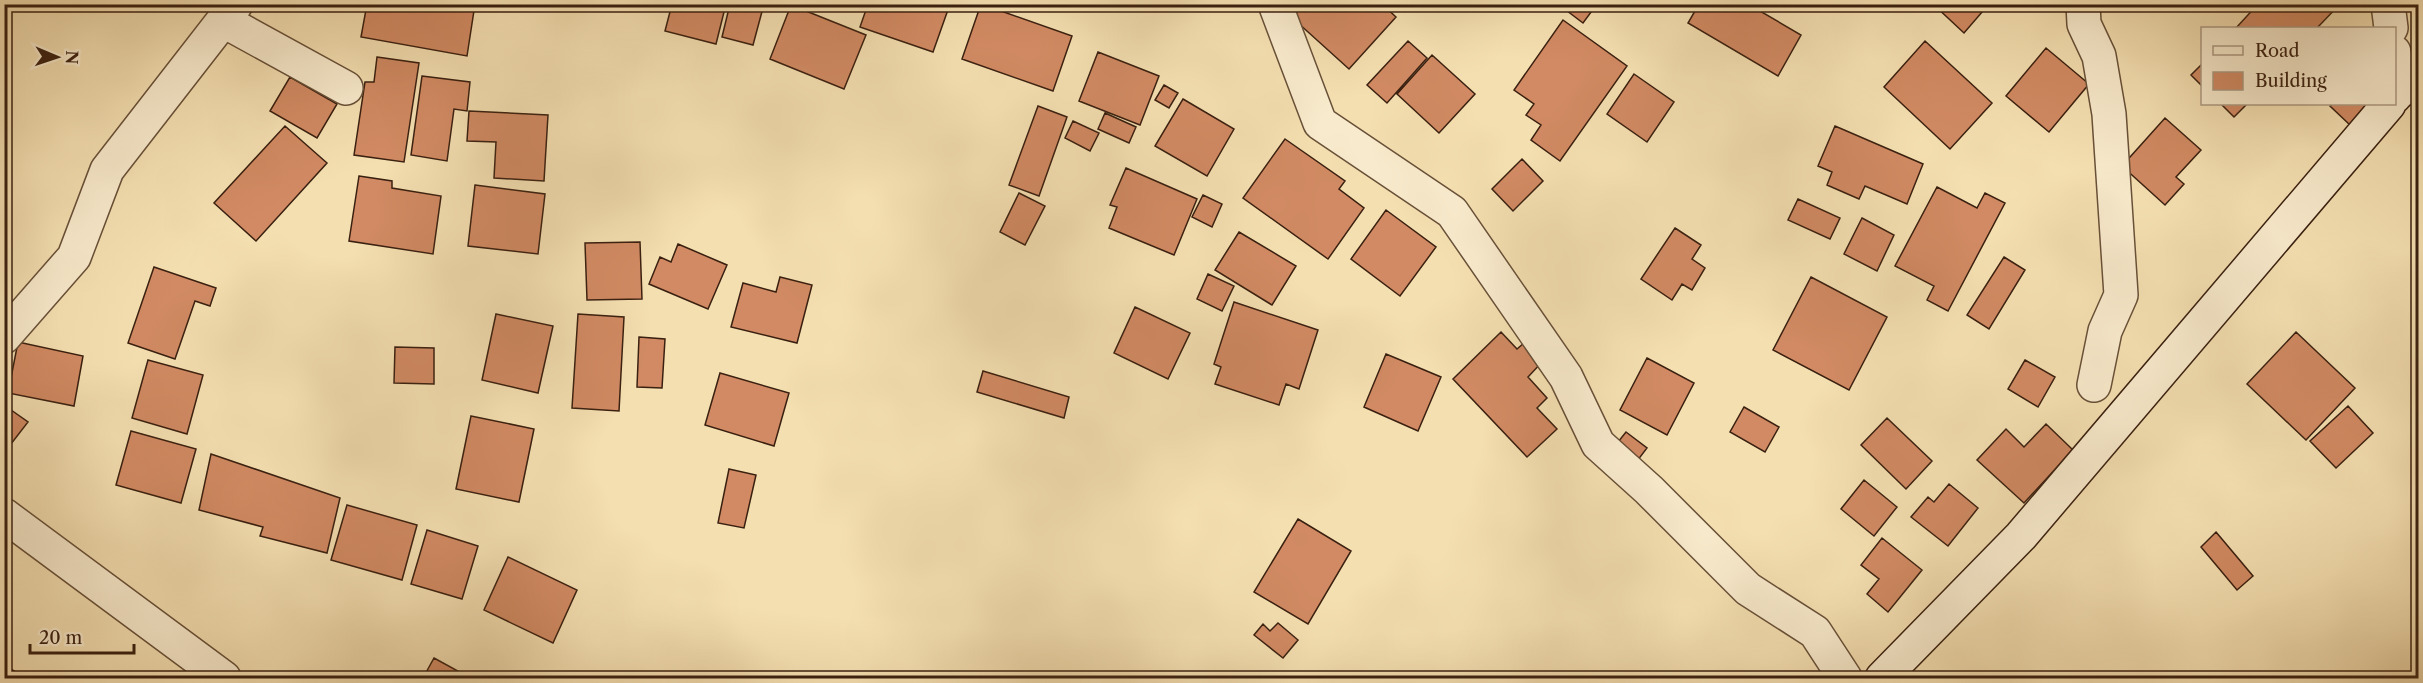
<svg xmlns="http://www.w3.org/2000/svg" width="2423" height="683" viewBox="0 0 2423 683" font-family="'Libre Caslon Text',serif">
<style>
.building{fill:#d18a63;stroke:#3a2010;stroke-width:1.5}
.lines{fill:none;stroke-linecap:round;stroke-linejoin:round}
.minor-casing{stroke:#685038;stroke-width:36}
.secondary-casing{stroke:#3a2010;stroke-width:36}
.minor{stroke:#f8eacc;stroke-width:33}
.secondary{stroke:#f8eacc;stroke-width:33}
</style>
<rect width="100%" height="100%" fill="#f4dfb1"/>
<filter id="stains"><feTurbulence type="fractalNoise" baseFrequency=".00333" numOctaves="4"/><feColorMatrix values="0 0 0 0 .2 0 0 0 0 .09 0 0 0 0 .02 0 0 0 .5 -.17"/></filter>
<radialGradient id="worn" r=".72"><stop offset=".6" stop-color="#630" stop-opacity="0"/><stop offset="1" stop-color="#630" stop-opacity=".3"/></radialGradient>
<path class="building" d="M367,4h108l-8,52 -106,-19z
M672,4h54l-10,40 -51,-13z
M730,4h34l-11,41 -31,-8z
M868,4h82l-17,48 -73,-25z
M981,4l91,32 -19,55 -91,-32z
M1294,4h88l14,13 -47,52 -62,-56z
M1558,4h39l-14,19z
M1699,4h49l53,31 -23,41 -90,-53z
M1933,4h56l-25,29z
M2258,4h82l-23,24h-81z
M791,5l75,30 -22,54 -74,-30z
M1563,20l64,46 -67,95 -29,-21 10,-15 -15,-10 8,-11 -20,-14z
M1408,41l19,17 -40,45 -20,-18z
M1925,41l67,62 -42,46 -66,-62z
M2046,48l43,36 -40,48 -43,-36z
M1098,52l61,24 -19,49 -61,-24z
M1432,55l43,39 -36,39 -42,-39z
M377,57l42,6 -15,99 -50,-7 11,-73h9z
M2202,64v22l-11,-11z
M1634,74l40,28 -27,40 -40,-28z
M422,76l48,6 -3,29 -13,-2 -7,52 -36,-6z
M290,77l47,27 -20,34 -47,-27z
M1164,85l14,8 -9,15 -14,-8z
M1183,99l51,30 -27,47 -52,-30z
M2221,104h26l-13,13z
M2333,104h38l-21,21 -20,-19z
M1038,106l29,11 -28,79 -30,-11z
M469,111l79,4 -4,66 -50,-3 2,-36 -29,-1z
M1105,113l31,14 -7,16 -31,-14z
M2165,118l36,32 -25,27 8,7 -19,21 -43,-39z
M1073,121l26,12 -9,18 -25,-13z
M285,126l42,37 -71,78 -42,-38z
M1835,126l88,38 -16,40 -42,-18 -6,13 -32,-14 5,-13 -14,-6z
M1285,139l60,42 -6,8 25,19 -36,51 -85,-61z
M1522,159l21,22 -30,30 -21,-22z
M1126,168l71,31 -23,56 -65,-27 8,-21 -7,-2z
M359,176l33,5v7l49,8 -8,58 -84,-13z
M475,185l70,9 -7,60 -70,-8z
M1937,187l40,21 8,-15 20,10 -57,108 -21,-11 7,-14 -39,-20z
M1019,193l26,13 -20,39 -25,-13z
M1203,195l19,9 -10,23 -20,-10z
M1798,199l42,19 -10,21 -42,-19z
M1386,210l50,37 -36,49 -49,-37z
M1862,218l32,17 -17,36 -33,-17z
M1675,228l26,17 -9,14 13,9 -13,22 -10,-6 -10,16 -31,-21z
M1239,232l57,34 -24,39 -57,-35z
M640,242l2,57 -55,1 -2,-57z
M678,244l49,21 -19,44 -59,-25 11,-27 11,5z
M2004,257l21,13 -36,59 -22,-14z
M154,267l62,21 -6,18 -15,-5 -20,58 -47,-16z
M1208,274l26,12 -12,25 -25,-12z
M780,277l32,8 -15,58 -66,-16 12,-44 33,9z
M1811,277l76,40 -38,73 -76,-40z
M1234,302l84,28 -19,59 -13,-5 -7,21 -64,-21 6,-17 -7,-3z
M1135,307l55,26 -22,46 -54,-26z
M496,314l57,12 -15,67 -56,-13z
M578,314l46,3 -5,94 -47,-3z
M1501,332l16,17 7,-6 18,19 -14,15 19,21 -10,10 20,21 -30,28 -74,-78z
M2296,332l59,56 -49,52 -59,-56z
M639,337l26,2 -3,49 -25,-1z
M18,342l65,14 -9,50 -66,-13z
M395,347l39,1v36l-40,-1z
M1386,354l55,23 -23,54 -54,-24z
M1647,358l47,25 -27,52 -47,-25z
M148,360l55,15 -16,59 -55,-16z
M2025,360l30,17 -17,30 -30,-18z
M983,371l86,26 -5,21 -87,-26z
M720,373l69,20 -15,53 -69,-21z
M4,405l24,17 -24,31z
M2348,406l25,27 -37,35 -26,-27z
M1744,407l35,20 -14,25 -35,-20z
M471,416l63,13 -15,73 -63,-13z
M1887,418l45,43 -26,28 -45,-44z
M2046,424l27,26 -49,53 -47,-43 29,-31 18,18z
M131,431l65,18 -15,54 -65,-18z
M1626,432l21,16 -16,21 -21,-17z
M211,454l129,44 -13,55 -67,-17 3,-9 -64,-17z
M729,469l27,6 -12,53 -26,-5z
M1864,480l33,27 -23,29 -33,-27z
M1949,484l29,24 -30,38 -37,-29 17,-20 6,5z
M347,505l70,20 -15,55 -71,-20z
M1298,519l53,32 -43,73 -54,-32z
M427,530l51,16 -16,53 -51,-15z
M2216,532l37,44 -16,14 -36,-43z
M1882,538l40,32 -34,42 -21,-18 12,-15 -18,-14z
M508,557l69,33 -24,53 -69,-33z
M1278,623l20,17 -15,18 -29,-23 9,-11 7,7z
M434,658l33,18 -1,2h-43z
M4,665l22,13h-22z"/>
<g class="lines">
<g class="minor-casing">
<path id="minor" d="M1275,4l45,119 132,89 114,165 32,67 51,46 99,99 67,43 30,46
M2083,4l1,20 15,32 10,58 12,181 -16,36 -11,54
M2388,4l3,24
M224,21l122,67
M2394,52l6,39
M4,337l70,-80 33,-87 129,-166
M4,515l220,163"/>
</g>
<g class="secondary-casing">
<path id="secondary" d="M2394,97l24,-27
M1882,678l139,-142 368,-432"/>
</g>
<use href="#minor" class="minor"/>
<use href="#secondary" class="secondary"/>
</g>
<rect width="2423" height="683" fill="none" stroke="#f4dfb1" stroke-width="24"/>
<rect x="6" y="6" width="2411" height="671" fill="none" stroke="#3a2010" stroke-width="3"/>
<rect x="12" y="12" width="2399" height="659" fill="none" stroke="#3a2010" stroke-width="1.5"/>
<rect x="2201" y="27" width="195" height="78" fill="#f8eacc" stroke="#ac9981" stroke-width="1.5"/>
<rect x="2213" y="46" width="30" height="9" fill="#f8eacc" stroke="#ac9981" stroke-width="1.5"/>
<text x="2255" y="57" font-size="18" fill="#3a2010">Road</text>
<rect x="2213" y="72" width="30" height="18" fill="#d18a63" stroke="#ac9981" stroke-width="1.5"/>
<text x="2255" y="87" font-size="18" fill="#3a2010">Building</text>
<g transform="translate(57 57) rotate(92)" stroke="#f8eacc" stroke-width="4.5" paint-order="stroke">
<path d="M0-4.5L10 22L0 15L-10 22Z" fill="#3a2010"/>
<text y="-9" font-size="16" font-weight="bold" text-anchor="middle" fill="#3a2010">N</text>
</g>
<path d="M30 644v9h104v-9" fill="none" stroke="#3a2010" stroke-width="3"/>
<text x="39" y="644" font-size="18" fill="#3a2010" stroke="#f8eacc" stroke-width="4.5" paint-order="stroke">20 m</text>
<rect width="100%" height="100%" filter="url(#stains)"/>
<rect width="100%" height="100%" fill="url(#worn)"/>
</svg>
